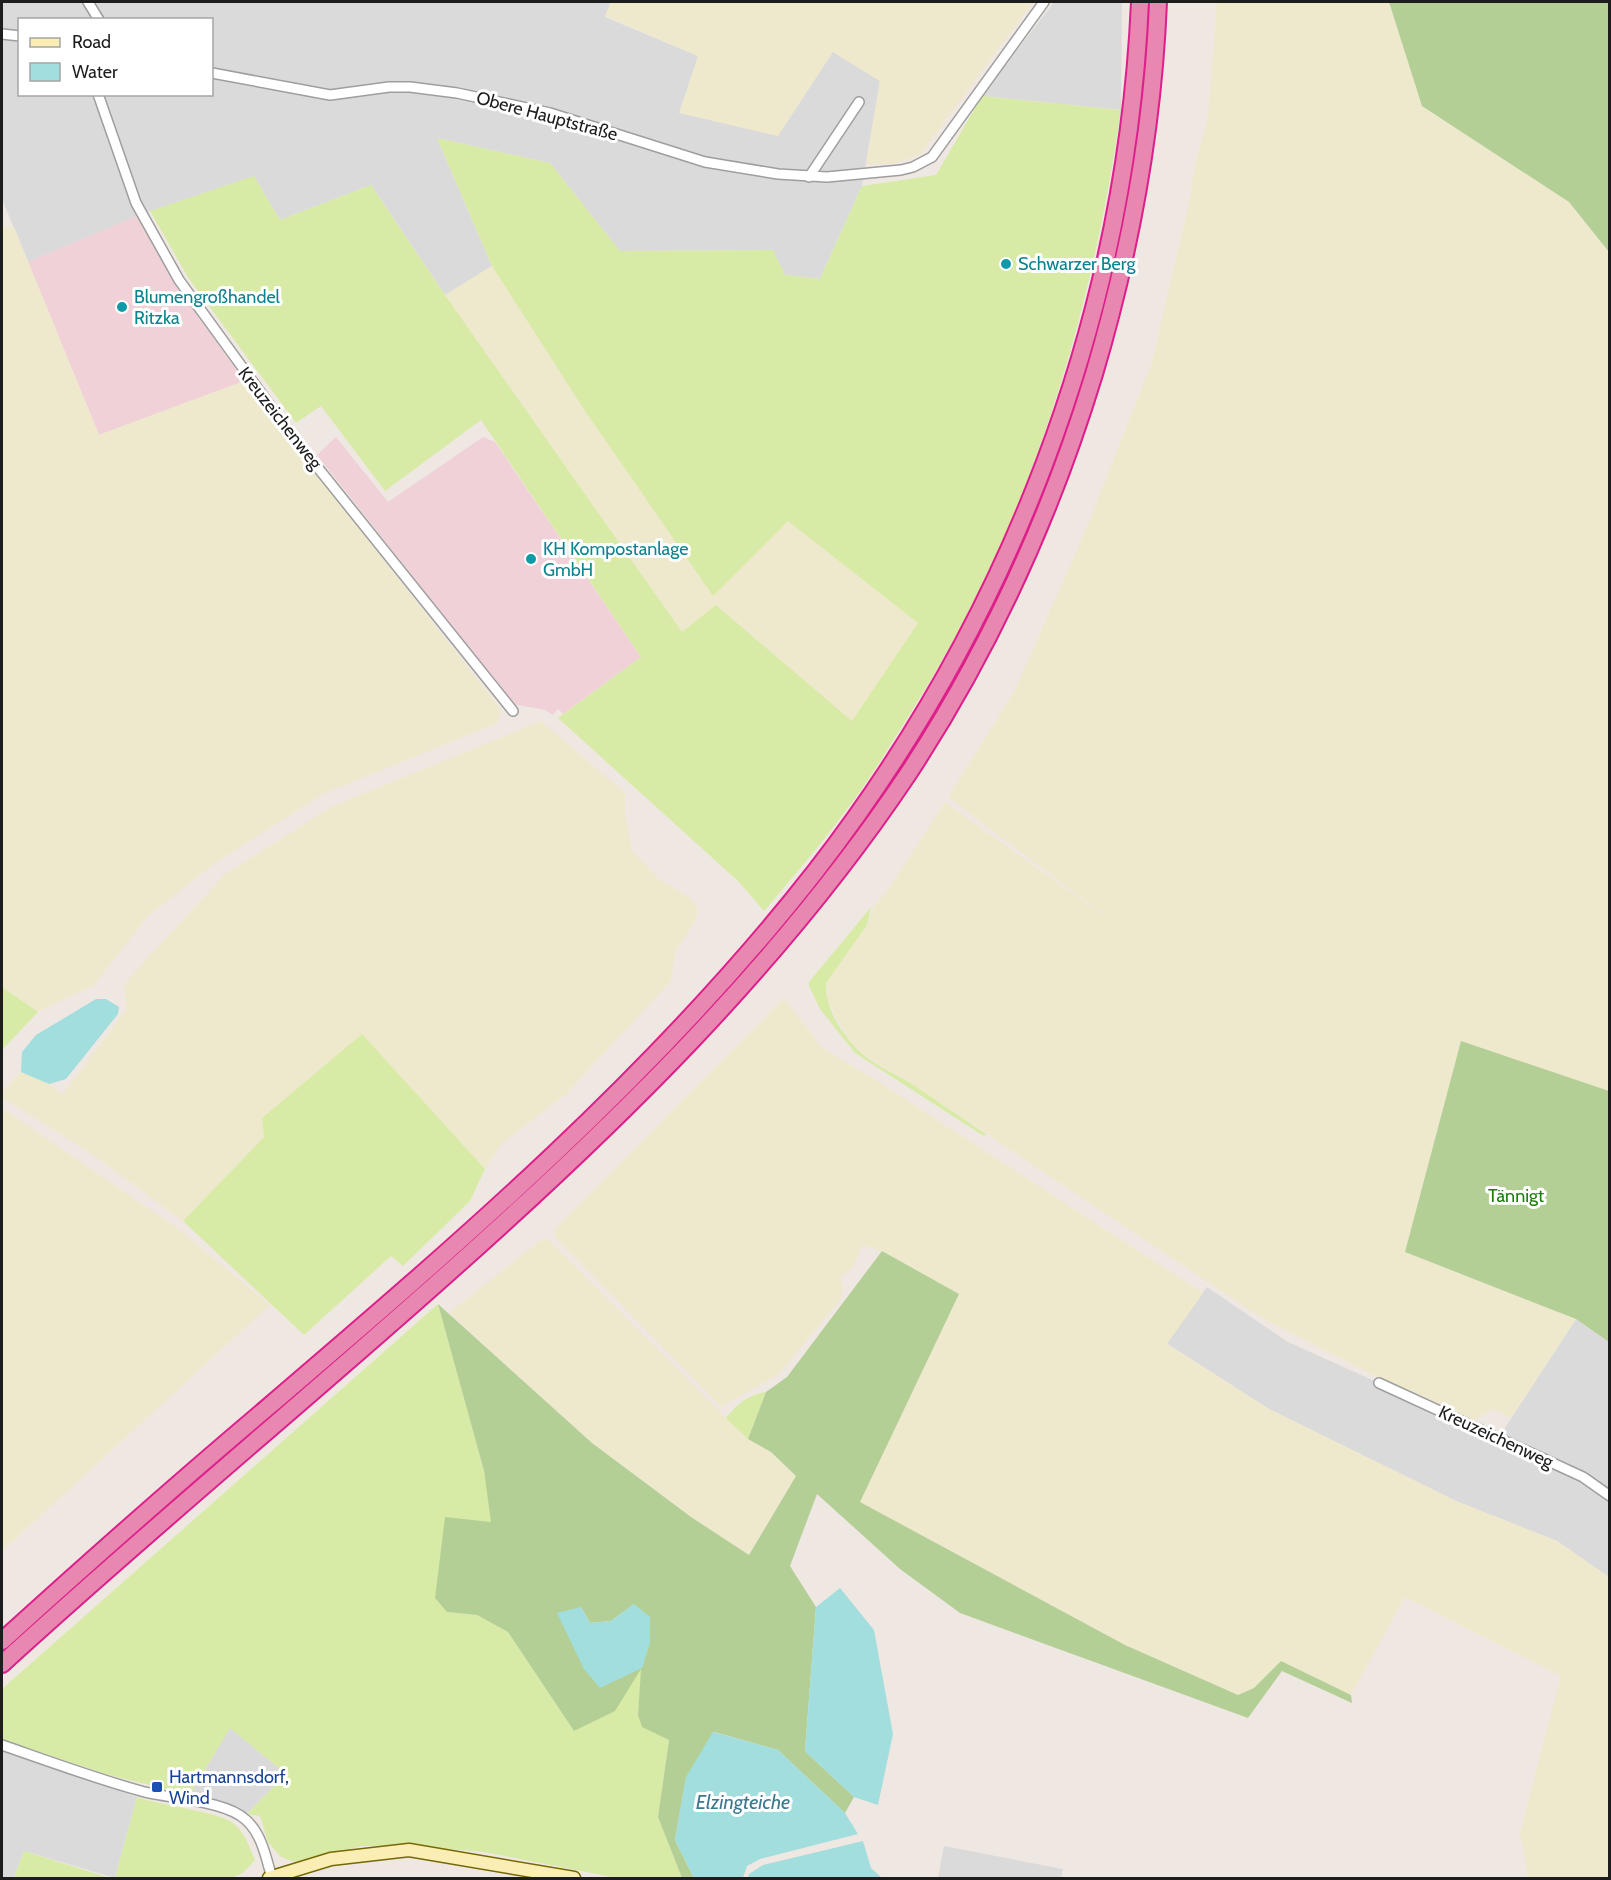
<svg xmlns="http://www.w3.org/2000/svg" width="1611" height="1880" viewBox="0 0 1611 1880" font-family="Cabin,sans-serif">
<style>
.residential{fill:#dbdada;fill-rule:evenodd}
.commercial{fill:#f0d1d7}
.farmland{fill:#eee9cd}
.grass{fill:#d8eba6}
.forest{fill:#b4cf96;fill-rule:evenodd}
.water{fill:#a1dedd}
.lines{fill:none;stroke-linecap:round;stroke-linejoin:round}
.minor-casing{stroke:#9e9e9e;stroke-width:12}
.secondary-casing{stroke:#766802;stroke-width:15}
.motorway-casing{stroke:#dd1f8c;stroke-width:20}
.minor{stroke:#fff;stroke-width:9}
.secondary{stroke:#fbeeb4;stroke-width:12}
.motorway{stroke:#e887b0;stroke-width:16}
.culture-dot{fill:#0f9aa8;stroke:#fff;stroke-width:2}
.transit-dot{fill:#1a4fb4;stroke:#fff;stroke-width:2}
.labels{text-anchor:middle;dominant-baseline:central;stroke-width:6;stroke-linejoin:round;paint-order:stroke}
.street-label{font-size:18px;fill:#1d1d1d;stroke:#fff}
.culture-label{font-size:18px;fill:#0d838f;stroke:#fff;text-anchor:start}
.park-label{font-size:18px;fill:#1a7d09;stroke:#fff}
.transit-label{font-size:18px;fill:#164399;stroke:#fff;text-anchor:start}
.water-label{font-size:20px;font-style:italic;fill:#3c798f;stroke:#fff}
</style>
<rect width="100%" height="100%" fill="#efe8e2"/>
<path class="residential" d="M2,2h609l-6,15 93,39 135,-4 47,29 -18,105 -42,93 -35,-4 -13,-25 -153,1 -69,-88 -113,-25 55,128 -47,29 -74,-110 -91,35 -26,-43 -104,34 -122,51 -26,-63zM20,20h192v74h-192z
M1054,2h68l-1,108 -139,-14z
M1207,1287l81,55 211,95 77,-118 33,23v235l-52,-36 -101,-40 -187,-92 -103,-66z
M230,1727l56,47 -39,40 -16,-9 -41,-10z
M2,1751l135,46 -22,81 -91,-27 -10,27h-12z
M944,1846l119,23 -2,9h-123z"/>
<path class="commercial" d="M137,216l38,68 69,97 -145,54 -71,-173z
M336,437l52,65 95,-65 12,5 146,215 -78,57 -5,-5 -5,6 -8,-5 -32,-6 -196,-249z"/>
<path class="farmland" d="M611,2h422l-113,153 -27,9h-27l14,-83 -47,-29 -55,84 -99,-23 19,-57 -93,-40z
M1217,2h172l33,104 147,96 40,50v839l-148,-50 -56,211 171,67 -65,99 -18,-9 -25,15 -206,-106 -364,-243 -27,-14 -22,-21 -22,-39 -1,-18 4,-9 37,-49 7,-19 14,-16 57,-88 175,125 -172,-130 66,-105 73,-165 65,-165 36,-155 8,-47 12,-42z
M14,227l85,208 145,-54 257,329 -4,13 -174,71 -108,69 -67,53 -54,69 -56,27 -36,-25v-759z
M492,266l91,142 130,188 75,-75 131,102 -67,98 -135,-116 -35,27 -237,-337z
M541,721l84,72v21l7,36 27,29 34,21 5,11 -4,12 -19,29 -4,29 -106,114 -63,48 -17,26 -123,-135 -179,187 -91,-67 -90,-57v-4l19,-21 28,12 13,11 65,-86 -3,-25 100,-109 107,-68z
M784,998l39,51 53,31 327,213 -36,51 102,65 187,92 101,40 52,36v301h-81l-8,-46 41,-156 -156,-79 -54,98 -70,-34 -27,27 -16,7 -113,-50 -265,-143 99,-208 -77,-43 -20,-6 -9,22 -13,10 3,11 -2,11 -62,75 -58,33 -166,-170v-8z
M2,1108l175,120 93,77 -268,246z
M548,1239l178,179 22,21 23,13 25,24 -47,79 -58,-38 -99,-74 -143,-130 92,-73z"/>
<path class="grass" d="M982,96l139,14c-24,169 -70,337 -146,490 -28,55 -61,108 -94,160 -34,54 -76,103 -117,151l-25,-29 -181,-164 83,-61 -160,-237 -96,71 -64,-85 -25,17 -107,-144 -39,-68 104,-35 26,44 91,-35 74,110 237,337 34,-27 136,116 66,-98 -130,-102 -75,75 -130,-188 -91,-142 -55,-128 113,25 70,88 153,-1 12,25 35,4 42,-93 74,-11z
M871,907l-4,18 -41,58c-2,28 22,61 44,77 13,9 27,15 40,23 26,17 51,34 77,52h-5l-127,-82 -35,-44 -11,-23v-4z
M2,987l36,25 -36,38z
M362,1034l123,135 -15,32 -67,65 -12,-10 -87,79 -121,-114 81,-84 -2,-19z
M438,1304l46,167 8,51 -45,90 30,3 31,17 66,99 68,-63 -4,47 31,24 -11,78 24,61h-65l-133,-26 -76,-6h-45l-68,16 -14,-5 -13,-15 -8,-26 -13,-2 39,-40 -56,-46 -40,67 -81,-20 -107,-35v-51z
M766,1392l-18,47 -22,-21c11,-14 22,-23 40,-26z
M137,1797c22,8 83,15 96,26 12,9 16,24 22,37l-12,13 -12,5h-116z
M24,1851l86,27h-96z"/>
<path class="forest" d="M1389,2h220v250l-40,-50 -147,-96z
M1461,1041l148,50v251l-33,-23 -171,-67z
M882,1251l77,43 -99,208 265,143 113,50 16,-7 27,-27 70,34 1,8 -70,-32 -34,47 -288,-105 -60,-44 -83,-75 -27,72 26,41 -11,144 49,46 -9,16 -67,-63 -64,-18 -28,46 -11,62 19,38h-12l-24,-61 11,-77 -27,-13 -4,-12 3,-46 -26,42 -41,20 -66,-99 -31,-17 -30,-3 -12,-14 10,-81 46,5 -7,-51 -46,-167 154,139 99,74 58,38 47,-79 -25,-24 -23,-13 18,-47 21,-15zM634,1604l-50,65 -3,-62 9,16 21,-2z"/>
<path class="water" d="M96,999h10l13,8 -1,7 -52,65 -17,5 -28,-12 1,-20 14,-17z
M840,1588l34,42 19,104 -15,71 -24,-8 -49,-46 11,-144z
M634,1604l16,13v26l-8,25 -42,20 -16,-19 -27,-56 24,-6 9,16 21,-2z
M713,1732l65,18 67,63 13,21 -98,25 -13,7 -4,12h-49l-19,-38 11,-63z
M863,1841l8,27 11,10h-134l1,-4 14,-9z"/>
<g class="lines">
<g class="minor-casing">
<path id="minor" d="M88,2l11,18
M2,34l18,2
M212,73l118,22 59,-8h21l47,6 93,20 155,49 73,12 49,3 74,-7 12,-3 19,-10 112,-155
M98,94l38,109 43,77 111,153 223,278
M809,177l50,-75
M1379,1383l204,94 27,19
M2,1745c46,16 92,33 139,46 28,8 84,9 105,29 16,14 20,38 26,58"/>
</g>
<g class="secondary-casing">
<path id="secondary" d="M269,1878l62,-19 78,-9 165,28"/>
</g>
<g class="motorway-casing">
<path id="motorway" d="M2,1641c87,-79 175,-157 265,-233 194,-166 390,-334 548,-536 194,-250 311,-553 325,-870
M2,1664c142,-130 291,-253 435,-381 173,-153 342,-316 471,-509 81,-123 143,-259 186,-400 36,-121 59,-246 64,-372"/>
</g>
<use href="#minor" class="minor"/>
<use href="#secondary" class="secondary"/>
<use href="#motorway" class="motorway"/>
</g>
<g class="culture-dot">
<circle cx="1006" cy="264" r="6"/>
<circle cx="122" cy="307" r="6"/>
<circle cx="531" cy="559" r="6"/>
</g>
<rect class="transit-dot" x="151" y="1781" width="12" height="12" rx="3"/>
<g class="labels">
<g class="street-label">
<text transform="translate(547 116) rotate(15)">Obere Hauptstraße</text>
<text transform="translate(280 418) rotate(52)">Kreuzeichenweg</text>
<text transform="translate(1496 1437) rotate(25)">Kreuzeichenweg</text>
</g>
<g class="culture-label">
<text x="1018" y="264">Schwarzer Berg</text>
<text x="134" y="297">Blumengroßhandel<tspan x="134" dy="21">Ritzka</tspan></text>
<text x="543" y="549">KH Kompostanlage<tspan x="543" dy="21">GmbH</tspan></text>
</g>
<g class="park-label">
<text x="1516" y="1196">Tännigt</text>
</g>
<g class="transit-label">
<text x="169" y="1777">Hartmannsdorf,<tspan x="169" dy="21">Wind</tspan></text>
</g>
<g class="water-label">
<text x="743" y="1802">Elzingteiche</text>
</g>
</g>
<rect width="1611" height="1880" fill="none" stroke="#1d1d1d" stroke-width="6"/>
<rect x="18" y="18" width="195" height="78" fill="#ffffff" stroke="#a5a5a5" stroke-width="1.5"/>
<rect x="30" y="38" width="30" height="9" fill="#fbeeb4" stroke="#a5a5a5" stroke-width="1.5"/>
<text x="72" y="48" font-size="18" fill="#1d1d1d">Road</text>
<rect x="30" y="63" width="30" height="18" fill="#a1dedd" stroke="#a5a5a5" stroke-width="1.5"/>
<text x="72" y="78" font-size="18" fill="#1d1d1d">Water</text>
</svg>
